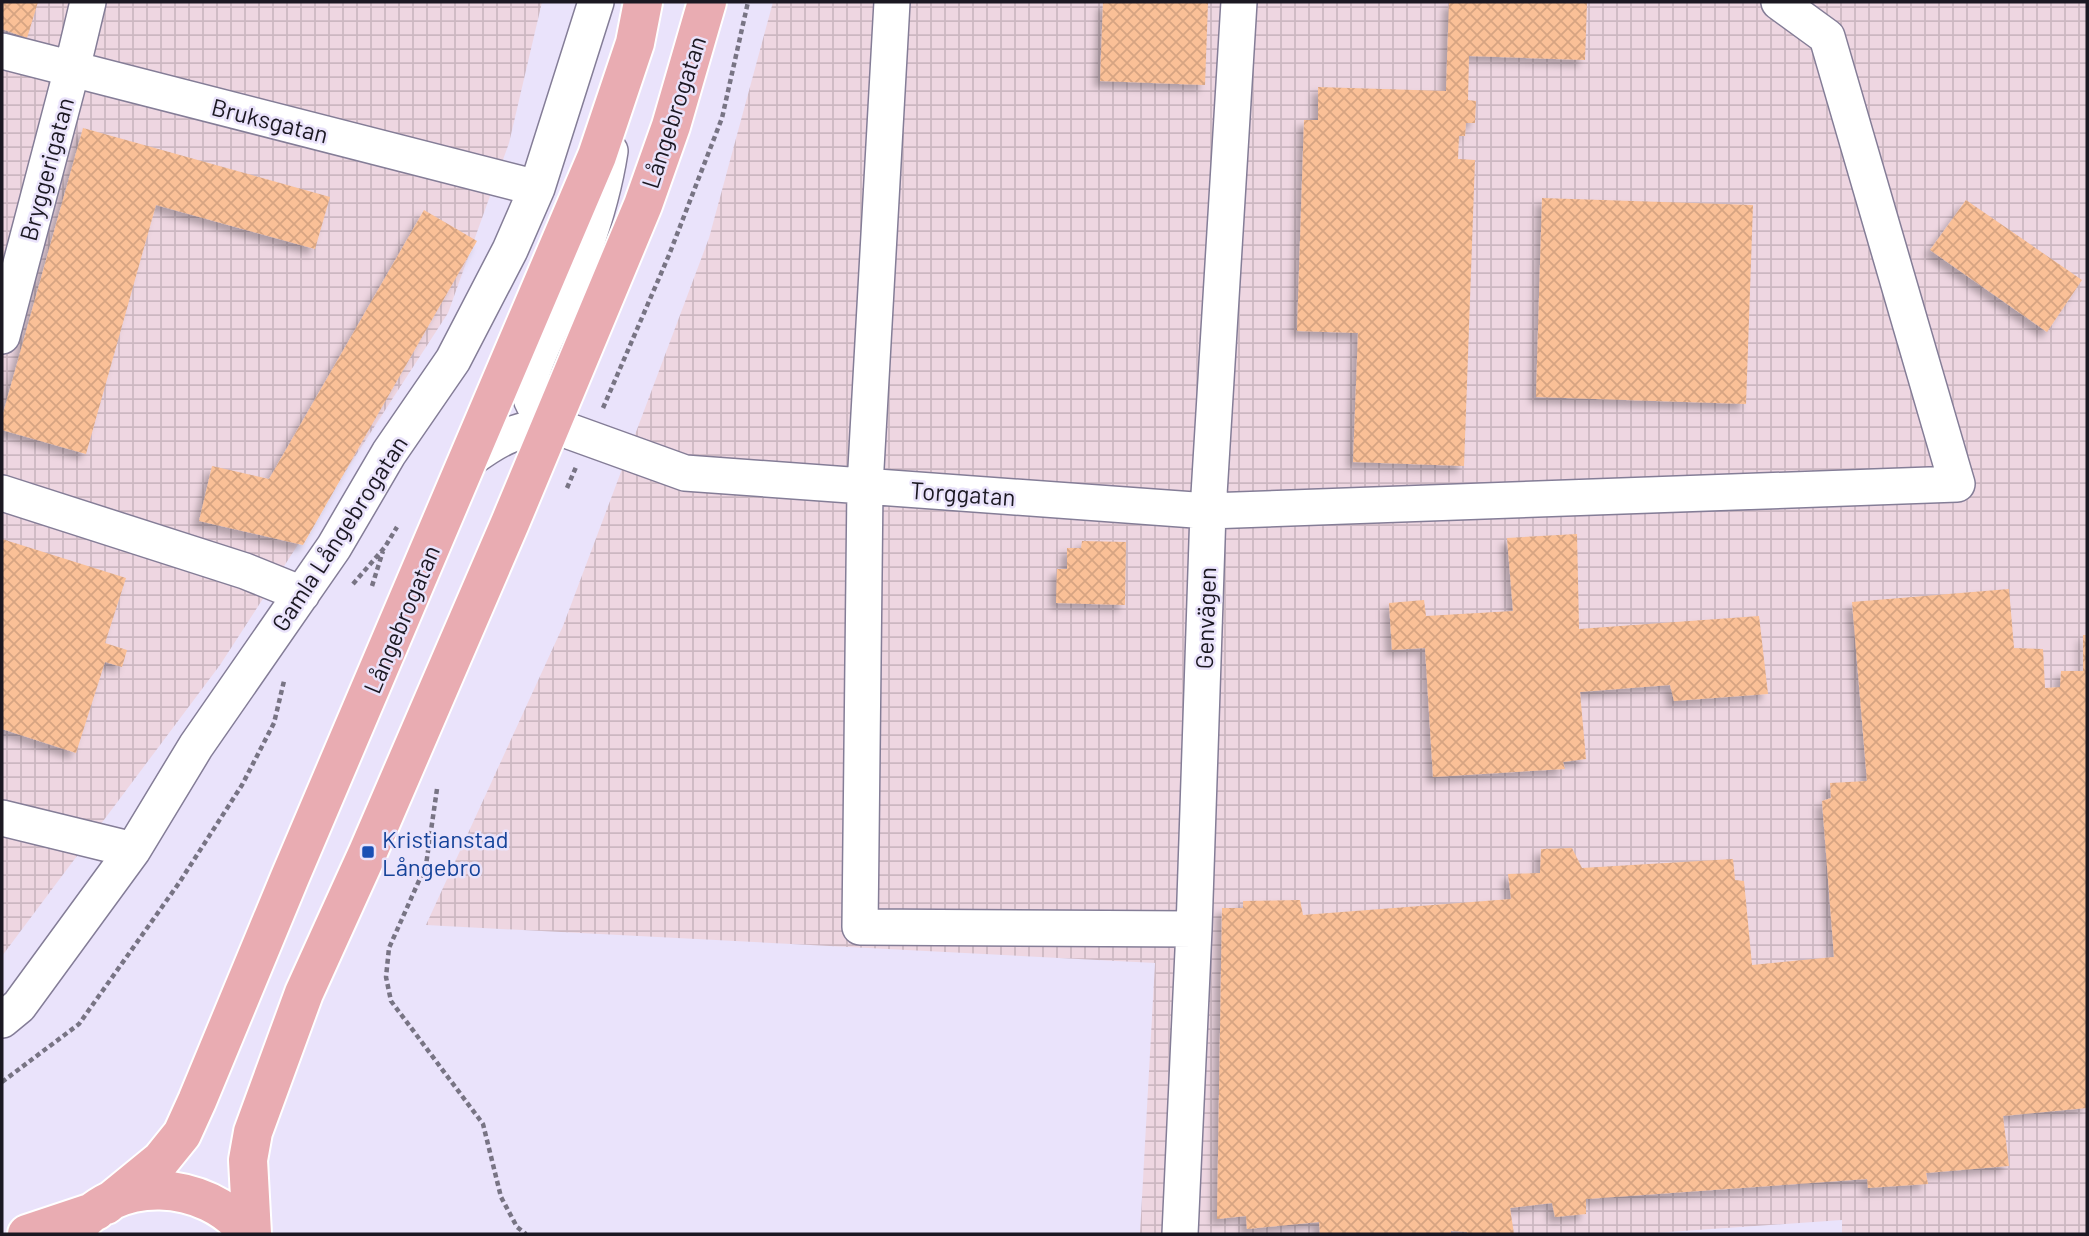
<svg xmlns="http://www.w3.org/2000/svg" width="2089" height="1236" viewBox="0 0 2089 1236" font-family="Barlow,sans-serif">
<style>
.industrial{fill:url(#industrial-grid)}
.building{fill:url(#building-cross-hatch);filter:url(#shadow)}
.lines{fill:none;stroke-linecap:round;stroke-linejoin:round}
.minor-casing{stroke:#847d97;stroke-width:38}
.major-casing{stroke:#fff;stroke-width:42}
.path{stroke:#787484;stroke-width:4.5;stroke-dasharray:5 3.5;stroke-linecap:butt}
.minor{stroke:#fff;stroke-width:35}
.major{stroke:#e9acb2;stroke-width:38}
.transit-dot{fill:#1a4fb4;stroke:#eae3fb;stroke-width:2.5}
.labels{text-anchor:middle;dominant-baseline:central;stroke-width:5;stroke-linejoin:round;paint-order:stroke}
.street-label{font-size:24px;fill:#1b1822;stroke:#eae3fb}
.transit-label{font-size:24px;fill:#164399;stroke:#eae3fb;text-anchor:start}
</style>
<defs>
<pattern id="industrial-grid" width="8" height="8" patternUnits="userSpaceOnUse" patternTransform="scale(1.75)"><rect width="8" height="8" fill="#eed6e1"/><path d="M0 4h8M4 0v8" fill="none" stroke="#ccb7c1"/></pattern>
<pattern id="building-cross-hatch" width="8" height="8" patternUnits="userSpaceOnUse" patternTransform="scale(1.75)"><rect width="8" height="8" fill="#fac097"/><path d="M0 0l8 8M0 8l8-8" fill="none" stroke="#d6a482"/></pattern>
<filter id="shadow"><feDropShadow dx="-6" dy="6" stdDeviation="3.5" flood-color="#0004"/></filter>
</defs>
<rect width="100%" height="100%" fill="#eae3fb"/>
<path class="industrial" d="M2,2h540l-33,141 -61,170 -228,352 -218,291z
M773,2h1314v1232h-245v-14l-203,14h-499l15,-271 -729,-38 137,-299 146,-388z"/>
<path class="building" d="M2,2h36l-11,36 -25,-9z
M1103,2h105l-3,83 -105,-4z
M1449,2h138l-2,58 -116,-4 -1,44 8,1 -1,22h-9l-1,13h-6l-1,23 17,1 -11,306 -111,-4 5,-129 -61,-2 7,-211h14v-33l128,4z
M83,128l247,69 -15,52 -159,-44 -70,249 -84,-24v-13z
M1542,198l211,7 -7,199 -210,-7z
M1966,200l116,80 -35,52 -117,-82z
M424,210l53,31 -174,304 -104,-24 13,-55 57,13z
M1577,534l2,95 180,-13 9,78 -94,7 -4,-16 -90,7 6,67 -23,3 2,7 -132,8 -8,-129 -33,2 -3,-47 35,-3 2,16 87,-5 -6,-73z
M2,539l124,39 -21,65 22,7 -5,17 -17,-5 -29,91 -74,-24z
M1082,541l44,1 -1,63 -69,-2 1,-34h10v-21h14z
M2009,589l5,59 29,1 2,39 15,-1 1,-16h22v-36h4v473l-84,8 6,50 -83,7 2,11 -60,4 -1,-9 -281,20v15l-31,3 -3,-14 -42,5 4,26h-47v-2l-16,-1v3h-131l-1,-12 -72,7 -1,-13 -29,3 5,-311h21v-7l57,-1 3,15 208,-16 -3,-25 32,-1 1,-24 31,-1 10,20 151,-9 2,21 9,1 8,84 82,-8 -12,-156 9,-3 -1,-15 37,-2 -15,-179z"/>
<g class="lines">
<g class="minor-casing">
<path id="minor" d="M892,2l-27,484 -5,441 334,2
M2,51l535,137
M2,336l70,-267 16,-67
M552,425l133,48 523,38 749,-27 -130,-447 -48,-35
M470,459c30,-22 45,-29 82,-34 -11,-10 -21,-19 -23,-35 -2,-19 33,-84 41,-105 18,-43 33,-88 40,-134
M2,493l243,78 57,23
M2,818l131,32
M2,1020l17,-14 114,-156 63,-104 138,-199 55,-94 64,-93 57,-110 27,-62 59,-186
M1180,1234l14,-305 14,-418 31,-509"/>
</g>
<g class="major-casing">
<path id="major" d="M106,1205l55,-45 21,-26 15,-33 93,-224 307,-721 38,-113 8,-41
M27,1234l69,-23
M73,1234c39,-61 135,-55 175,0
M252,1234l-4,-74 5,-28 51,-139 64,-141 142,-329 133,-318 28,-79 36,-124"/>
</g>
<path class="path" d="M603,408l66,-153 53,-137 26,-116
M567,488l9,-21
M353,584l32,-37 12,-20
M372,586l11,-35
M437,789l-11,76 -37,83 -3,29 5,24 92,123 18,73 16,30 9,7
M2,1082l77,-58 100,-141 63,-98 32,-62 10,-42"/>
<use href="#minor" class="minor"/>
<use href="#major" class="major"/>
</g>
<rect class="transit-dot" x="361" y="845" width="14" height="14" rx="3.5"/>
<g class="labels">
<g class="street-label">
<text transform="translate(673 112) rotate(-72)">Långebrogatan</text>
<text transform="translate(270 120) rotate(14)">Bruksgatan</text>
<text transform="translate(46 169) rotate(-75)">Bryggerigatan</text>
<text transform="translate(963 493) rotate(4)">Torggatan</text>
<text transform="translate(339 533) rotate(-57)">Gamla Långebrogatan</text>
<text transform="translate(1205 618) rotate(-88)">Genvägen</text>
<text transform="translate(401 619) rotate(-67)">Långebrogatan</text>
</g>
<g class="transit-label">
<text x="382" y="838">Kristianstad<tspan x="382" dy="28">Långebro</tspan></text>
</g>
</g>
<rect width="2089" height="1236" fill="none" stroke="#1b1822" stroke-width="7"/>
</svg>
